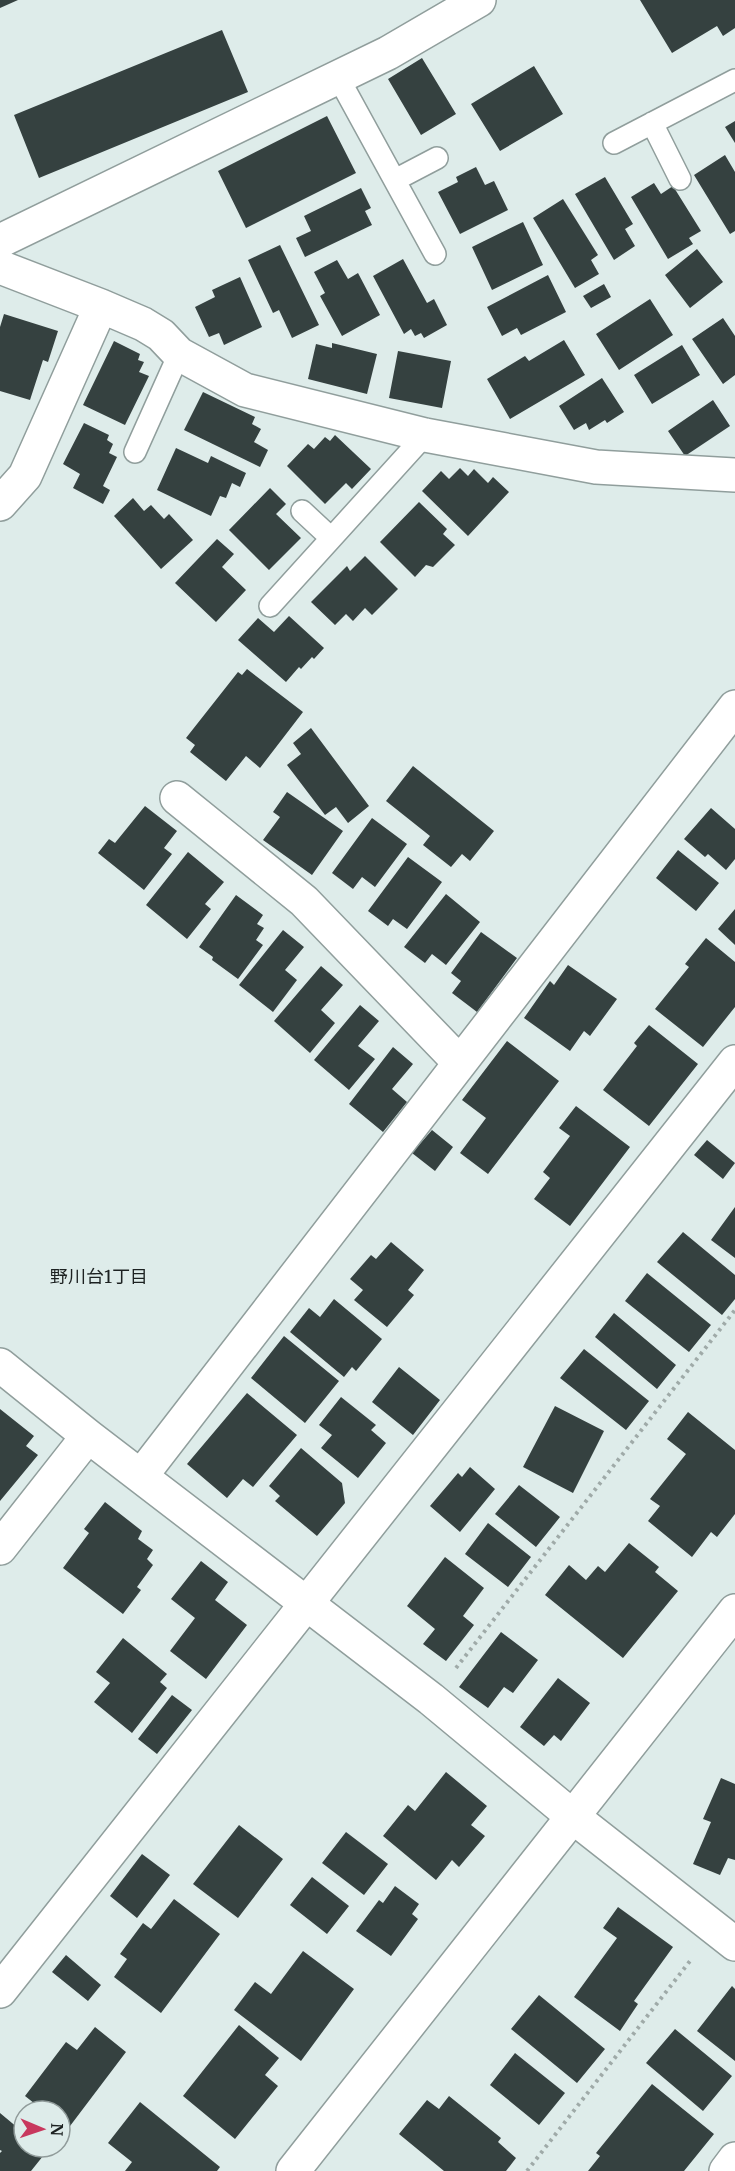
<svg xmlns="http://www.w3.org/2000/svg" width="735" height="2171" viewBox="0 0 735 2171" font-family="Merriweather,'Noto Sans JP',serif">
<style>
.building{fill:#354140}
.lines{fill:none;stroke-linecap:round;stroke-linejoin:round}
.lane-casing{stroke:#909e9c;stroke-width:24}
.street-casing{stroke:#909e9c;stroke-width:36}
.secondary-casing{stroke:#909e9c;stroke-width:36}
.path{stroke:#9faaa8;stroke-width:4;stroke-dasharray:3 4.5;stroke-linecap:butt}
.lane{stroke:#fff;stroke-width:21}
.street{stroke:#fff;stroke-width:33}
.secondary{stroke:#fff;stroke-width:33}
.labels{text-anchor:middle;dominant-baseline:central;stroke-width:6;stroke-linejoin:round;paint-order:stroke}
.neighbourhood-label{font-size:18px;fill:#1c2121;stroke:#deecea}
</style>
<rect width="100%" height="100%" fill="#deecea"/>
<path class="building" d="M0,0h18l-18,8z
M640,0h95v28l-12,8 -6,-10 -45,27z
M222,30l26,62 -209,86 -25,-63z
M422,58l34,56 -35,21 -33,-56z
M534,66l29,48 -63,37 -29,-47z
M327,116l29,57 -110,55 -28,-57z
M735,121v22l-10,-16z
M725,155l10,17v59l-5,3 -36,-59z
M476,167l9,18 9,-4 14,29 -48,24 -22,-42 20,-10 -2,-5z
M605,177l28,47 -8,5 10,17 -21,14 -39,-66z
M654,183l7,11 12,-8 28,45 -12,7 4,6 -25,15 -37,-62z
M361,188l10,20 -6,3 7,14 -67,32 -9,-19 15,-7 -7,-15z
M563,199l35,56 -7,5 8,14 -24,14 -42,-70z
M523,222l20,43 -51,25 -20,-43z
M280,245l39,80 -27,13 -13,-28 -6,3 -25,-53z
M697,249l26,33 -33,26 -25,-33z
M403,259l24,44 7,-4 13,26 -23,13 -3,-5 -6,3 -4,-7 -7,5 -31,-58z
M337,260l11,19 10,-6 22,42 -38,21 -22,-40 5,-3 -11,-21z
M548,275l18,37 -45,23 -4,-7 -15,8 -15,-29z
M240,277l22,50 -38,18 -5,-12 -10,4 -14,-30 20,-10 -3,-7z
M604,284l7,13 -20,11 -8,-12z
M650,299l23,36 -54,35 -23,-36z
M4,314l54,17 -10,31 -5,-2 -13,40 -30,-9v-64z
M723,318l12,18v39l-12,9 -31,-45z
M564,340l21,35 -75,44 -23,-40 38,-23 4,5z
M114,341l26,13 -2,6 6,2 -5,10 10,4 -24,49 -42,-20z
M332,343l45,11 -10,40 -59,-15 8,-35 16,4z
M682,345l18,30 -48,29 -18,-29z
M398,351l53,10 -9,47 -53,-10z
M602,378l22,34 -17,11 -2,-3 -16,10 -3,-7 -12,7 -15,-24z
M203,392l52,25 -3,7 9,5 -7,13 14,8 -8,17 -76,-37z
M713,400l17,26 -45,30 -17,-25z
M84,423l25,12 -2,5 6,4 -4,9 8,4 -14,29 7,4 -7,14 -30,-16 7,-14 -17,-10z
M335,435l36,34 -19,20 -6,-6 -21,21 -38,-38 21,-22 6,5 11,-12 5,4z
M176,448l32,15 3,-7 35,17 -6,14 -8,-4 -6,15 -6,-2 -9,20 -54,-26z
M460,468l8,8 6,-7 14,14 5,-6 16,15 -41,44 -46,-45 19,-20 8,8z
M270,488l16,16 -10,10 25,24 -32,32 -40,-40z
M133,498l11,13 7,-6 13,14 5,-5 24,26 -32,29 -47,-53z
M419,502l28,27 -4,5 12,11 -22,22 -7,-2 -11,12 -35,-35z
M217,539l17,15 -12,13 24,23 -30,32 -41,-39z
M365,556l33,33 -26,26 -7,-7 -12,13 -7,-7 -11,11 -24,-23 36,-36 3,5z
M289,616l35,32 -10,11 -2,-2 -11,12 -2,-2 -13,15 -48,-42 20,-22 16,14z
M247,669l56,43 -43,56 -14,-12 -20,25 -36,-29 5,-7 -9,-7 52,-66 4,3z
M311,728l58,78 -21,17 -12,-16 -11,8 -38,-50 14,-11 -8,-11z
M413,766l81,65 -24,30 -8,-7 -11,13 -28,-22 7,-9 -44,-35z
M287,792l56,39 -31,44 -49,-35 17,-23 -7,-5z
M145,806l32,25 -13,17 8,6 -28,36 -46,-37 11,-14 6,4z
M711,808l24,21v30l-9,11 -18,-16 -3,3 -21,-18z
M372,818l35,26 -32,43 -13,-10 -9,12 -21,-16z
M678,850l41,33 -23,28 -40,-33z
M188,852l36,30 -19,22 6,5 -24,30 -41,-34z
M408,857l34,25 -35,47 -14,-10 -5,7 -20,-15z
M446,894l34,28 -34,43 -14,-11 -7,9 -21,-16z
M236,895l27,20 -6,9 7,4 -8,12 7,5 -25,34 -26,-19 1,-3 -14,-10z
M735,909v36l-17,-16z
M283,930l21,17 -19,23 12,10 -24,32 -34,-27z
M481,932l36,26 -40,54 -25,-19 9,-12 -10,-8z
M706,938l29,24v45l-32,40 -48,-38 34,-42 -4,-3z
M568,965l49,34 -27,37 -6,-5 -14,20 -46,-33 26,-37 4,4z
M321,966l22,19 -22,25 14,13 -25,30 -36,-32z
M360,1005l19,16 -21,25 17,13 -26,31 -35,-30z
M649,1025l49,39 -49,62 -46,-36 34,-44 -3,-3z
M507,1041l52,40 -71,93 -28,-21 26,-35 -24,-18z
M393,1047l20,17 -21,25 15,13 -24,30 -34,-28z
M576,1106l54,41 -60,79 -36,-27 16,-21 -7,-6 27,-36 -11,-8z
M432,1130l21,17 -18,24 -23,-18z
M707,1140l28,23 -12,16 -29,-24z
M735,1207v51l-24,-18z
M683,1232l52,43v24l-13,16 -65,-53z
M391,1242l33,28 -16,20 6,5 -27,32 -33,-27 9,-10 -13,-11 21,-24 5,4z
M647,1273l64,52 -22,27 -64,-51z
M334,1299l48,40 -26,32 -4,-4 -8,10 -54,-45 19,-24 11,9z
M614,1313l62,52 -19,24 -62,-52z
M284,1336l55,45 -34,42 -54,-45z
M584,1349l65,52 -23,29 -66,-52z
M399,1367l41,33 -27,35 -41,-33z
M247,1393l50,42 -44,52 -10,-8 -16,19 -40,-34z
M341,1397l35,28 -5,5 15,13 -28,35 -37,-30 11,-13 -13,-10z
M555,1406l49,25 -31,62 -50,-26z
M0,1409l34,27 -8,10 12,9 -38,46z
M688,1412l47,38v64l-18,23 -6,-5 -19,25 -44,-36 12,-15 -10,-7 36,-45 -19,-15z
M301,1448l41,35 3,20 -28,33 -42,-35 5,-5 -11,-10z
M470,1467l25,22 -35,43 -30,-26 28,-33 4,4z
M519,1485l41,32 -24,30 -41,-33z
M105,1502l37,29 -4,8 15,11 -6,9 6,6 -16,22 4,3 -18,24 -60,-46 26,-35 -5,-4z
M488,1523l43,34 -23,30 -43,-33z
M629,1543l30,24 -4,5 23,19 -55,67 -78,-63 24,-30 17,15 12,-14 7,6z
M445,1557l39,31 -21,28 11,9 -28,36 -23,-17 12,-15 -28,-23z
M201,1561l27,21 -13,18 32,25 -41,54 -36,-28 25,-33 -24,-19z
M501,1632l37,28 -25,33 -9,-6 -16,21 -29,-21z
M123,1638l44,36 -7,8 7,6 -35,45 -38,-31 16,-19 -14,-11z
M558,1678l32,25 -29,38 -7,-6 -10,11 -24,-19z
M172,1695l20,15 -35,44 -19,-15z
M446,1772l41,34 -16,19 14,11 -26,31 -7,-7 -16,20 -53,-44 25,-31 7,6z
M721,1778l14,6v76l-7,-2 -8,17 -27,-11 18,-42 -8,-3z
M239,1825l44,34 -45,59 -45,-34z
M346,1832l42,32 -24,31 -42,-32z
M142,1854l28,21 -33,43 -27,-22z
M312,1877l37,29 -22,28 -37,-29z
M395,1886l24,18 -7,10 6,5 -27,37 -35,-25 23,-31 4,3z
M174,1899l46,35 -59,79 -47,-36 13,-18 -7,-5 23,-31 8,6z
M618,1907l55,40 -39,54 4,3 -18,27 -46,-34 43,-59 -14,-10z
M303,1951l51,38 -53,72 -67,-51 21,-28 16,12z
M66,1955l35,30 -13,16 -36,-29z
M732,1986l3,3v72l-38,-30z
M539,1995l66,54 -28,34 -66,-54z
M239,2025l40,33 -14,17 13,11 -43,53 -52,-43z
M95,2027l31,25 -59,78 -7,-6v-13h-16l-19,-15 41,-54 11,8z
M675,2029l57,47 -29,35 -57,-48z
M515,2053l50,40 -26,32 -49,-40z
M652,2084l62,50 -30,37h-96l12,-15 -4,-3z
M449,2096l52,42 -3,4 18,16 -10,13h-62l-45,-37 28,-34 12,9z
M140,2102l80,65 -3,4h-92l7,-9 -24,-19z
M0,2113l24,20v14h17l6,4 -16,20h-31v-18l2,-2 -2,-1z"/>
<g class="lines">
<g class="lane-casing">
<path id="lane" d="M338,77l97,177
M652,123l28,56
M614,143l121,-63
M395,180l42,-22
M135,452l44,-98
M302,511l29,27
M270,606l155,-171"/>
</g>
<g class="street-casing">
<path id="street" d="M0,241l388,-188 91,-53
M0,267l101,39 42,18 18,11 18,19 66,36 180,45 171,32 139,8
M0,504l25,-28 76,-170
M177,798l127,103 156,162
M0,1365l88,71 343,263 141,117 163,128
M141,1476l594,-769
M0,1548l88,-112
M0,1991l735,-929
M726,2171l9,-12"/>
</g>
<g class="secondary-casing">
<path id="secondary" d="M293,2171l442,-560"/>
</g>
<path class="path" d="M456,1668l279,-358
M527,2171l163,-210"/>
<use href="#lane" class="lane"/>
<use href="#street" class="street"/>
<use href="#secondary" class="secondary"/>
</g>
<g class="labels">
<g class="neighbourhood-label">
<text x="99" y="1276">野川台1丁目</text>
</g>
</g>
<g transform="translate(42 2129) rotate(92)"><circle r="28" fill="#deecea" stroke="#909b9a" stroke-width="1.5"/>
<path d="M0-4.5L10 22L0 15L-10 22Z" fill="#c8385e"/>
<text y="-9" font-size="16" font-weight="bold" text-anchor="middle" fill="#1c2121">N</text>
</g>
</svg>
